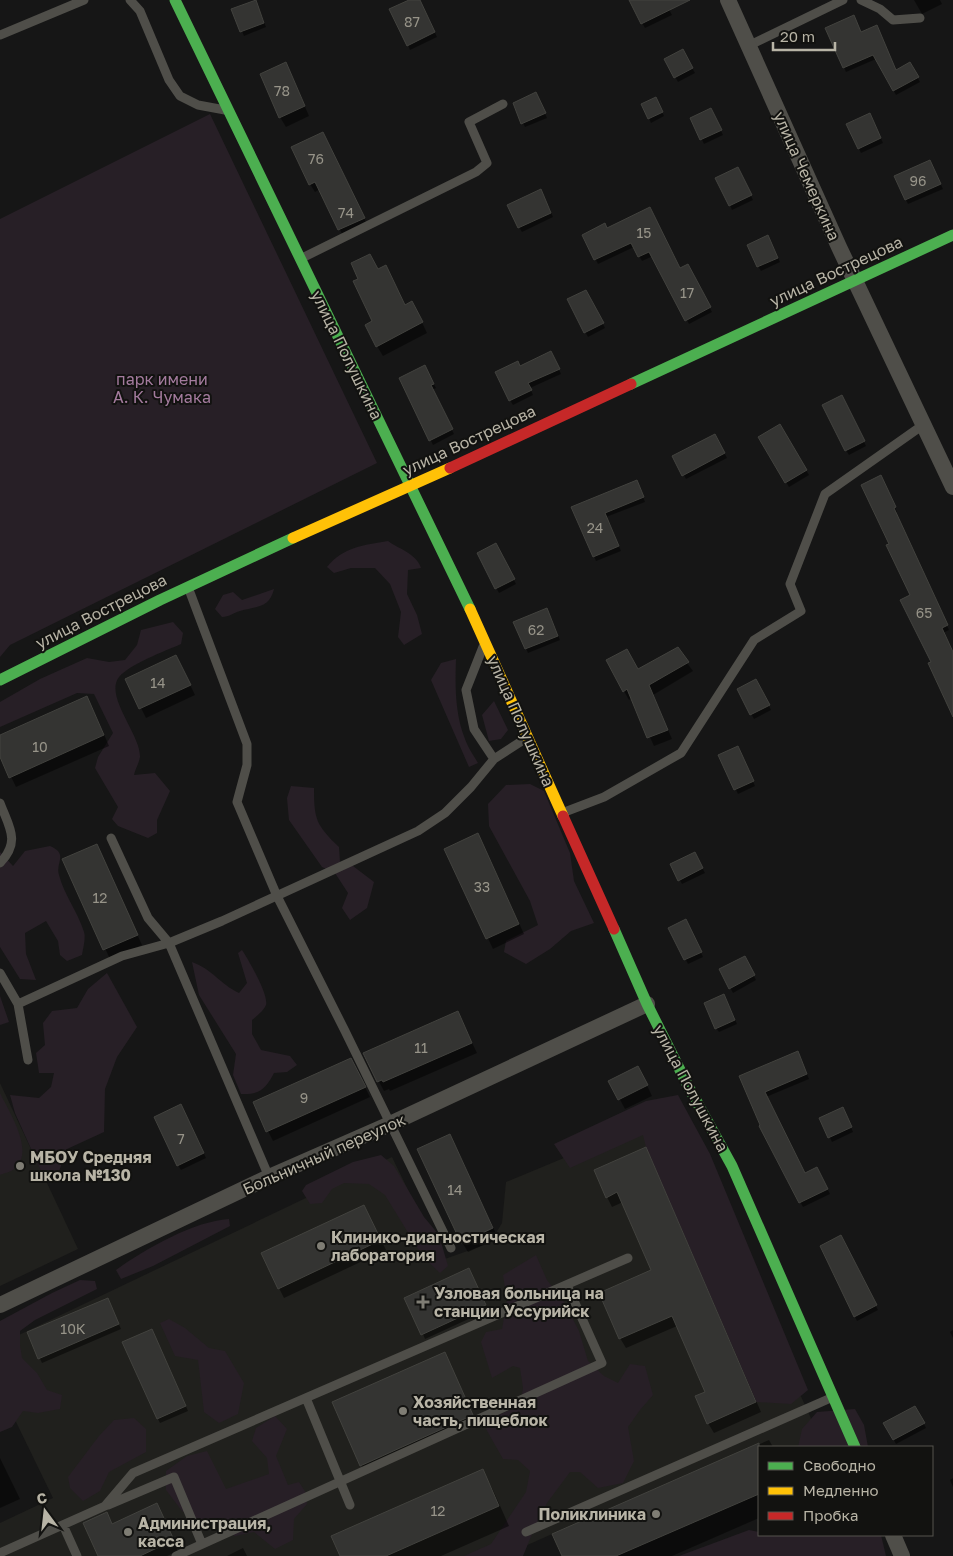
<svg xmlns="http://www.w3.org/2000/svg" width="953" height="1556" viewBox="0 0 953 1556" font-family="'Golos Text',sans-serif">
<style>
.built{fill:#20201d}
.green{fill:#271f26}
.shadow{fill:#0007}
.building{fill:#343432;stroke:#42423e}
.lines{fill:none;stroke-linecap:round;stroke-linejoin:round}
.lane{stroke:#4f4e49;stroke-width:9}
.street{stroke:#4f4e49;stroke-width:16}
.fast{stroke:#4caf50;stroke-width:11}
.slow{stroke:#ffc107;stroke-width:11}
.jam{stroke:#c62828;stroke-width:11}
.poi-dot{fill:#7f7d74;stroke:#121210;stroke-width:2}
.labels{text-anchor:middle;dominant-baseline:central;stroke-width:4;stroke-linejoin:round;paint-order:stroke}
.number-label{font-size:14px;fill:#979489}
.street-label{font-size:16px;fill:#b8b4a6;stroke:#121210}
.park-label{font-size:16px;fill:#a47b9e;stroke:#121210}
.poi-label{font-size:16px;font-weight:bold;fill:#b8b4a6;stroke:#121210;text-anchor:start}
</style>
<rect width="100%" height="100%" fill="#161616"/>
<path class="built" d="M0,1083l78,166 -78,37z
M672,1113l152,334h-65v47l-143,62h-54l-10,-22 -49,22h-503v-33l53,-25 -53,-109v-45l392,-187 50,103 48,-17 12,-20 4,-41z"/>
<path class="green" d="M210,114l167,349 -367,182 -10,12v-438z
M388,541c11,8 29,13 33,27l-13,2 -1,24 10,21 5,19 -18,11 -6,-8 3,-25 -11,-28 -15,-16h-24l-17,5 -7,-6c16,-20 37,-22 61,-26z
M274,589c-5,20 -18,17 -34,22 -7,2 -11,6 -18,6l-7,-8 8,-14 10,-3 9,8z
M173,622l10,11 -2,11c-16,7 -51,20 -62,33 -15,19 22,58 21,80 -1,6 -5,13 -6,18l21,-2 15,18 -13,29v13l-9,5 -30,-12 -6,-7 6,-12 -23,-39 3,-11 15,-24 -19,-39 -17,-1 -77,34v-25l40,-23 47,-21 22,4 16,-2 12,-15 4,-15z
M456,659c-1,27 -1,55 9,80 3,9 9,17 13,24l-9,4 -38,-87 10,-17z
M494,701l14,29 -7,9 -12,2 -7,-26z
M530,784l14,7 26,62 4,28 20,42 -23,8 -21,18 -24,15 -22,-12 2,-11 32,-16 -8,-24 -41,-75 -1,-22 18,-19z
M291,786l23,2c0,31 2,37 25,59l1,15 13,4 21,16 -7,26 -17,12 -8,-12 6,-15 -13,-20 -13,-6 -33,-47 -2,-22z
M50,846c19,8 5,17 9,29 5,20 19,37 25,57 2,6 -1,16 -2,23l-15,6 -7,-6 -2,-14 -12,-20 -21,12 1,21 10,26 -16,-1 -20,-32v-95l13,14 12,-15z
M242,950c6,9 27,45 24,55 -2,5 -9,11 -14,15v14l9,16 29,6 7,9 -10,7 -13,1c-8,15 -14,22 -33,21l-8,-19 3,-21 -37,-59 -7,-33c20,7 28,22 47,31l8,-10 -9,-30z
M107,973l30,54 -20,30 -12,32 -1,43 -37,17 -10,28 -12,3 -30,-67 -5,-18 29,3 12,-11 3,-14h-15l-3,-20 9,-8 -2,-22 9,-12 25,-3 11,-19z
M0,996l9,26 -9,3z
M0,1093c9,19 36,59 14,76 -3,3 -10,4 -14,6z
M678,1095l32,59 98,236 -17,14 -35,-2 -110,-255 -3,-12 -73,33 -16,-24 92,-43z
M381,1155l13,11 30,51 15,18 9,31 -8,7 -17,-16 -38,-62 -16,-11 -25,-1 -12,6 -10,14 -12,1 -8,-13 4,-6 47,-23z
M229,1219l1,7 -77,40 -32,13 -5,-9c29,-21 78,-49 113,-51z
M536,1255l11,25 17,22 15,29 9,30 16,15 14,7 12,-19 15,2 8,29 -13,15 -12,17 6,34 -11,22 -25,5 -18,-16h-10l-23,31 -10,19 -14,34h-59l27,-12 35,-52 4,-21 -12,-11 -15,-1 -17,-30 2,-10 32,-13 3,-18 -3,-20 -7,-2 -21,12 -11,-36 5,-10 16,-3 5,-28 -4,-26z
M80,1280l15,1 2,8 -62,31 -15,11v14l2,13 15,15 10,17 15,5 -2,14 -22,4 -15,-2 -11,16 -12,5v-111l52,-28z
M169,1319l16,9 24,20 16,3 19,32 -6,31 -19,9 -15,-11 -6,-52 -23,-4 -15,-33z
M855,1409l9,16 4,22h-70l4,-18 15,-17z
M275,1416l12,13 -11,27 12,29 11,-3 7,11 1,11 -13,15 -1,21 -18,9 -21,-17 -19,4 -30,-12 -23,-13 -16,-21v-19l21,-15 20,-5 19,38 43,-15 -2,-16 -15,-17 4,-13z
M134,1418l12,11v23l-37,20 -9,19 -17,10 -13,-13 -2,-11 31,-41 15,-16z
M749,1530l10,2v3h122l5,21h-207z"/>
<path class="shadow" d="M412,0h7l18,37 -27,13 -2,-5z
M640,0h24l8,15 -27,13 -13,-24z
M914,0h26l2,4 -20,10z
M257,5l9,22 -22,9 -11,-26z
M861,34l35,37 14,-7 10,18 -24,13 -20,-36 -30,13 -2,-5z
M682,51l13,22 -17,9 -12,-22z
M291,74l18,42 -23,11 -6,-10z
M538,98l9,20 -22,9 -2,-4z
M658,103l6,13 -13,7 -2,-5z
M713,114l10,21 -19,9 -12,-25z
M872,119l11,24 -22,10 -13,-28z
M327,141l41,85 -24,12 -24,-49 -5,3 -5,-8z
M932,166l11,23 -35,15 -2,-4z
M740,173l13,27 -21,10 -2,-5z
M543,195l10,22 -31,15 -3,-5z
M649,208l31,62 7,-4 25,46 -23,12 -36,-68 -11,5 -8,-14 -36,17 -14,-28 23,-7z
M770,241l10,21 -19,9 -3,-5z
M378,270l27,36 12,6 10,21 -44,23 -6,-10 -3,-24z
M586,291l19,37 -17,9 -20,-37z
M553,357l8,17 -31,14 3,7 -20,10 -3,-5 10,-33z
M424,367l12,21 -4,2 22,44 -21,11 -32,-66z
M844,401l22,45 -17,9 -3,-5z
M779,426l30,49 -20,12 -29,-49z
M715,435l12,23 -41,21 -12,-23z
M883,481l14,31 -2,1 54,117 -6,3 10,21v47l-20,-38 -21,-67 -22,-51z
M639,486l6,16 -39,15 15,34 -25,10 -23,-53z
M496,544l20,40 -17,9 -21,-40z
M549,614l11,26 -32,13 -13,-30z
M607,661l31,10 49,-8 6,8 -40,24 19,44 -18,7 -22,-48 -3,2z
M181,666l14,29 -49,23 -19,-38z
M756,680l15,30 -17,9 -16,-30z
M92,707l17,39 -93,41 -16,-33v-18z
M740,752l15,34 -17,8 -18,-38z
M96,845l46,100 -32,14 -46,-99z
M483,845l41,89 -31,15 -47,-100z
M694,853l11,20 -23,11 -10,-19z
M688,925l15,32 -15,7 -18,-36z
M744,957l12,23 -23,13 -12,-23z
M726,1000l11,24 -18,8 -3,-4z
M457,1012l20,41 -87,38 -1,-2 -5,2 -20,-37z
M800,1057l9,22 -43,18 39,78 14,-2 11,21 -27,13 -43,-81 -19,-50z
M356,1069l14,28 -97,44 -5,-10z
M643,1077l9,19 -27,13 -15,-28z
M183,1110l23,48 -25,12 -3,-5z
M845,1113l8,19 -21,10 -11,-23z
M455,1145l43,93 -30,14 -6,-10z
M651,1159l110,253 -47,21 -6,-10 -2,-31 -29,-66 -51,22 -6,-10 33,-67 -30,-69 -11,5 -5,-10z
M364,1206l22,44 -102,48 -5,-10z
M840,1237l38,73 -21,11 -11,-22z
M471,1274l17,36 -63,29 -2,-5z
M110,1304l11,25 -79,34 -14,-30z
M953,1330v8l-3,-6z
M154,1335l34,76 -28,12 -2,-4z
M447,1358l27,61 -110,51 -3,-5z
M915,1407l11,21 -30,16 -11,-21z
M769,1440l4,7h-14v71l-87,38h-109l-9,-22z
M0,1458l20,41 -20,9z
M482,1470l11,20 16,36 -68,30h-100z
M953,1478v9l-3,-7z
M106,1514l7,11 49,-10 16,36 -11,5h-68z
M243,1548l4,8h-20z"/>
<path class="building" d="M256,0l8,23 -24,9 -9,-23z
M409,0h11l15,32 -28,14 -18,-37z
M629,0h61l-49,24z
M854,15l7,17 16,-7 19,45 14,-8 9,15 -26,14 -20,-36 -30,13 -18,-40z
M683,49l10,19 -19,10 -10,-19z
M286,62l19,44 -26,12 -19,-44z
M536,92l10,21 -25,11 -8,-21z
M656,97l7,15 -15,7 -7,-15z
M711,108l11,22 -22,10 -10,-22z
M870,113l11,25 -23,11 -12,-25z
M323,132l42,86 -27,12 -23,-48 -6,3 -18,-38z
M930,160l11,24 -36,16 -11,-24z
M738,167l14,28 -23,11 -14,-28z
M541,189l10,24 -33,15 -11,-23z
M650,207l30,61 8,-4 23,43 -26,14 -36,-69 -11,5 -7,-14 -37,17 -12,-25 23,-12 2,5z
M768,235l10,23 -21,9 -10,-22z
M370,254l8,15 8,-4 19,40 7,-4 11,21 -47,25 -11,-22 7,-4 -19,-40 5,-2 -7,-16z
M586,290l18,33 -20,10 -17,-34z
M551,351l9,18 -32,14 4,7 -23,11 -14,-29 23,-11 2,5z
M425,365l9,19 -3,1 22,44 -24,12 -30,-63z
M842,395l23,46 -20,10 -23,-46z
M780,424l27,46 -22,13 -27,-46z
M715,434l10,19 -43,23 -10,-20z
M881,475l15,32 -2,1 54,117 -6,3 11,24v65l-25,-54 3,-1 -31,-62 10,-5 -24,-50 3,-1 -28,-59z
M637,480l7,17 -39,16 14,33 -26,11 -22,-50z
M496,543l19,36 -20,10 -18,-36z
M547,608l11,28 -33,13 -12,-27z
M678,647l11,15 -40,23 19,45 -21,8 -20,-49 -4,3 -17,-32 21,-11 11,20z
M176,655l15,30 -52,24 -14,-30z
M756,679l14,26 -20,10 -13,-26z
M87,696l17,39 -95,43 -9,-21v-22z
M738,746l16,35 -20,9 -16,-35z
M478,833l41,91 -33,15 -42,-90z
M97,844l41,91 -35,15 -41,-91z
M695,852l8,16 -25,13 -8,-17z
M686,919l16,33 -18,8 -16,-32z
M745,956l10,19 -26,14 -10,-20z
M724,994l11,26 -20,9 -11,-26z
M458,1011l14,32 -89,39 -1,-2 -5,2 -14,-29z
M798,1051l9,23 -42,18 40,81 12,-6 11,22 -29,14 -40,-77 1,-1 -21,-49z
M351,1058l15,29 -100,45 -13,-30z
M638,1066l10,19 -30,15 -10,-19z
M181,1104l23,49 -27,13 -23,-49z
M843,1107l9,20 -24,11 -9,-20z
M450,1134l43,94 -32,15 -44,-94z
M646,1147l110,255 -49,22 -12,-28 10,-4 -33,-76 -53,23 -20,-46 52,-23 -34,-78 -11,6 -12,-28z
M364,1205l17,35 -103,49 -17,-36z
M841,1235l36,70 -23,12 -34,-71z
M469,1268l17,37 -65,30 -17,-37z
M108,1298l11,26 -81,35 -11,-27z
M152,1329l34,77 -29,13 -35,-77z
M445,1352l28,63 -113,51 -28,-64z
M915,1406l10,17 -32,17 -10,-17z
M759,1443v51l-143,62h-54l-10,-22z
M483,1469l16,37 -113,50h-46l-9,-20z
M157,1503l17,37 -34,16h-42l-15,-33 24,-11 5,12z"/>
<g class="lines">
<path class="lane" d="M130,0l10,11 29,69 11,16 18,9 27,5
M861,0l19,9 13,11 27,-2
M0,35l84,-35
M748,46l95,-46
M300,259l176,-87 11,-9 -18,-41 34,-18
M188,587l59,157v21l-10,37 40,94 68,135 106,217
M483,647l-17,43 8,39 20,30
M0,803c9,24 21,38 0,60
M562,813l42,-16 77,-44 73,-113 47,-29 -11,-27 35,-90 98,-69
M111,838l37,80 21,25 100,234
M0,973l18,31 10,56
M18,1004l104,-48 47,-13 53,-22 196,-90 27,-18 26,-26 23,-28 34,-22
M306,1398l44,107
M108,1505l66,-28 28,67
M63,1525l14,31
M526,1532l307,-135
M0,1553l105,-47 28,-33 495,-215
M176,1556l426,-193 -35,-78"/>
<path class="street" d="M728,0l111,247 114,240
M0,1305l269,-128 121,-53 257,-120
M893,1535l9,21"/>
<path class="fast" d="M175,0l295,609
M631,384l322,-149
M0,680l160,-80 133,-62
M614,929l33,75 41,82 44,80 123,281"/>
<path class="slow" d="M293,538l157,-70
M470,609l93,207"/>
<path class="jam" d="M450,468l181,-84
M563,816l51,113"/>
</g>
<g class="poi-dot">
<circle cx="20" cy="1166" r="5"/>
<circle cx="321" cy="1246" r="5"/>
<path d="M420.5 1294.5h5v5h5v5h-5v5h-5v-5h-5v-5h5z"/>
<circle cx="403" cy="1411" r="5"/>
<circle cx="656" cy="1514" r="5"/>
<circle cx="128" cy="1532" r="5"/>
</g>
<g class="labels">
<g class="number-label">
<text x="412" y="21">87</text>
<text x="282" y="90">78</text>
<text x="316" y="158">76</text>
<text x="918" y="180">96</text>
<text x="346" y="212">74</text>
<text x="644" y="232">15</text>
<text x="687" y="292">17</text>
<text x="595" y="527">24</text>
<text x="924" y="612">65</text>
<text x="536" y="629">62</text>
<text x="158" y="682">14</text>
<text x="40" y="746">10</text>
<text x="482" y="886">33</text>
<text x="100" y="897">12</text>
<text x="421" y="1047">11</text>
<text x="304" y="1097">9</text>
<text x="181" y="1138">7</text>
<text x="455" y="1189">14</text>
<text x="73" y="1328">10К</text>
<text x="438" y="1510">12</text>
</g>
<g class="street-label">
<text transform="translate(807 176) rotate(66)">улица Чемеркина</text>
<text transform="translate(836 271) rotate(-25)">улица Вострецова</text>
<text transform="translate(347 355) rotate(64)">улица Полушкина</text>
<text transform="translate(469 440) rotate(-25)">улица Вострецова</text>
<text transform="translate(101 611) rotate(-27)">улица Вострецова</text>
<text transform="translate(521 721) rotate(66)">улица Полушкина</text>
<text transform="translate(691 1088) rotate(62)">улица Полушкина</text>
<text transform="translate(324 1154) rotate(-24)">Больничный переулок</text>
</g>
<g class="park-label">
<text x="162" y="379">парк имени<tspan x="162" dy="18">А. К. Чумака</tspan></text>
</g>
<g class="poi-label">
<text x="30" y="1157">МБОУ Средняя<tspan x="30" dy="18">школа №130</tspan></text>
<text x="331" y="1237">Клинико-диагностическая<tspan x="331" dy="18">лаборатория</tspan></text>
<text x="434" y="1293">Узловая больница на<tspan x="434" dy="18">станции Уссурийск</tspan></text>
<text x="413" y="1402">Хозяйственная<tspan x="413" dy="18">часть, пищеблок</tspan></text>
<text x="646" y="1514" text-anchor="end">Поликлиника</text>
<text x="138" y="1523">Администрация,<tspan x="138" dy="18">касса</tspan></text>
</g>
</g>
<rect x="758" y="1446" width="175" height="90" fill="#121210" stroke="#54534c"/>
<rect x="768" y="1462" width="25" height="8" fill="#4caf50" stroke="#54534c"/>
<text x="803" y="1471" font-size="15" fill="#b8b4a6">Свободно</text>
<rect x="768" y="1487" width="25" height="8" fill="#ffc107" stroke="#54534c"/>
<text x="803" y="1496" font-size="15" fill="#b8b4a6">Медленно</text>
<rect x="768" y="1512" width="25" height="8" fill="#c62828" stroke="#54534c"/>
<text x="803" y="1521" font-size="15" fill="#b8b4a6">Пробка</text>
<g transform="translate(45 1511) rotate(345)" stroke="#121210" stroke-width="4" paint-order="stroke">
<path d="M0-4L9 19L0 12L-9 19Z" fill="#b8b4a6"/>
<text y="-8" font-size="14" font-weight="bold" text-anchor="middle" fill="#b8b4a6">С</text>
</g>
<path d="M773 42v8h62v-8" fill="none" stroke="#b8b4a6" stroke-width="2.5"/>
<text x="780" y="42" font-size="15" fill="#b8b4a6" stroke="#121210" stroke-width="4" paint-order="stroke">20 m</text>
</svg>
